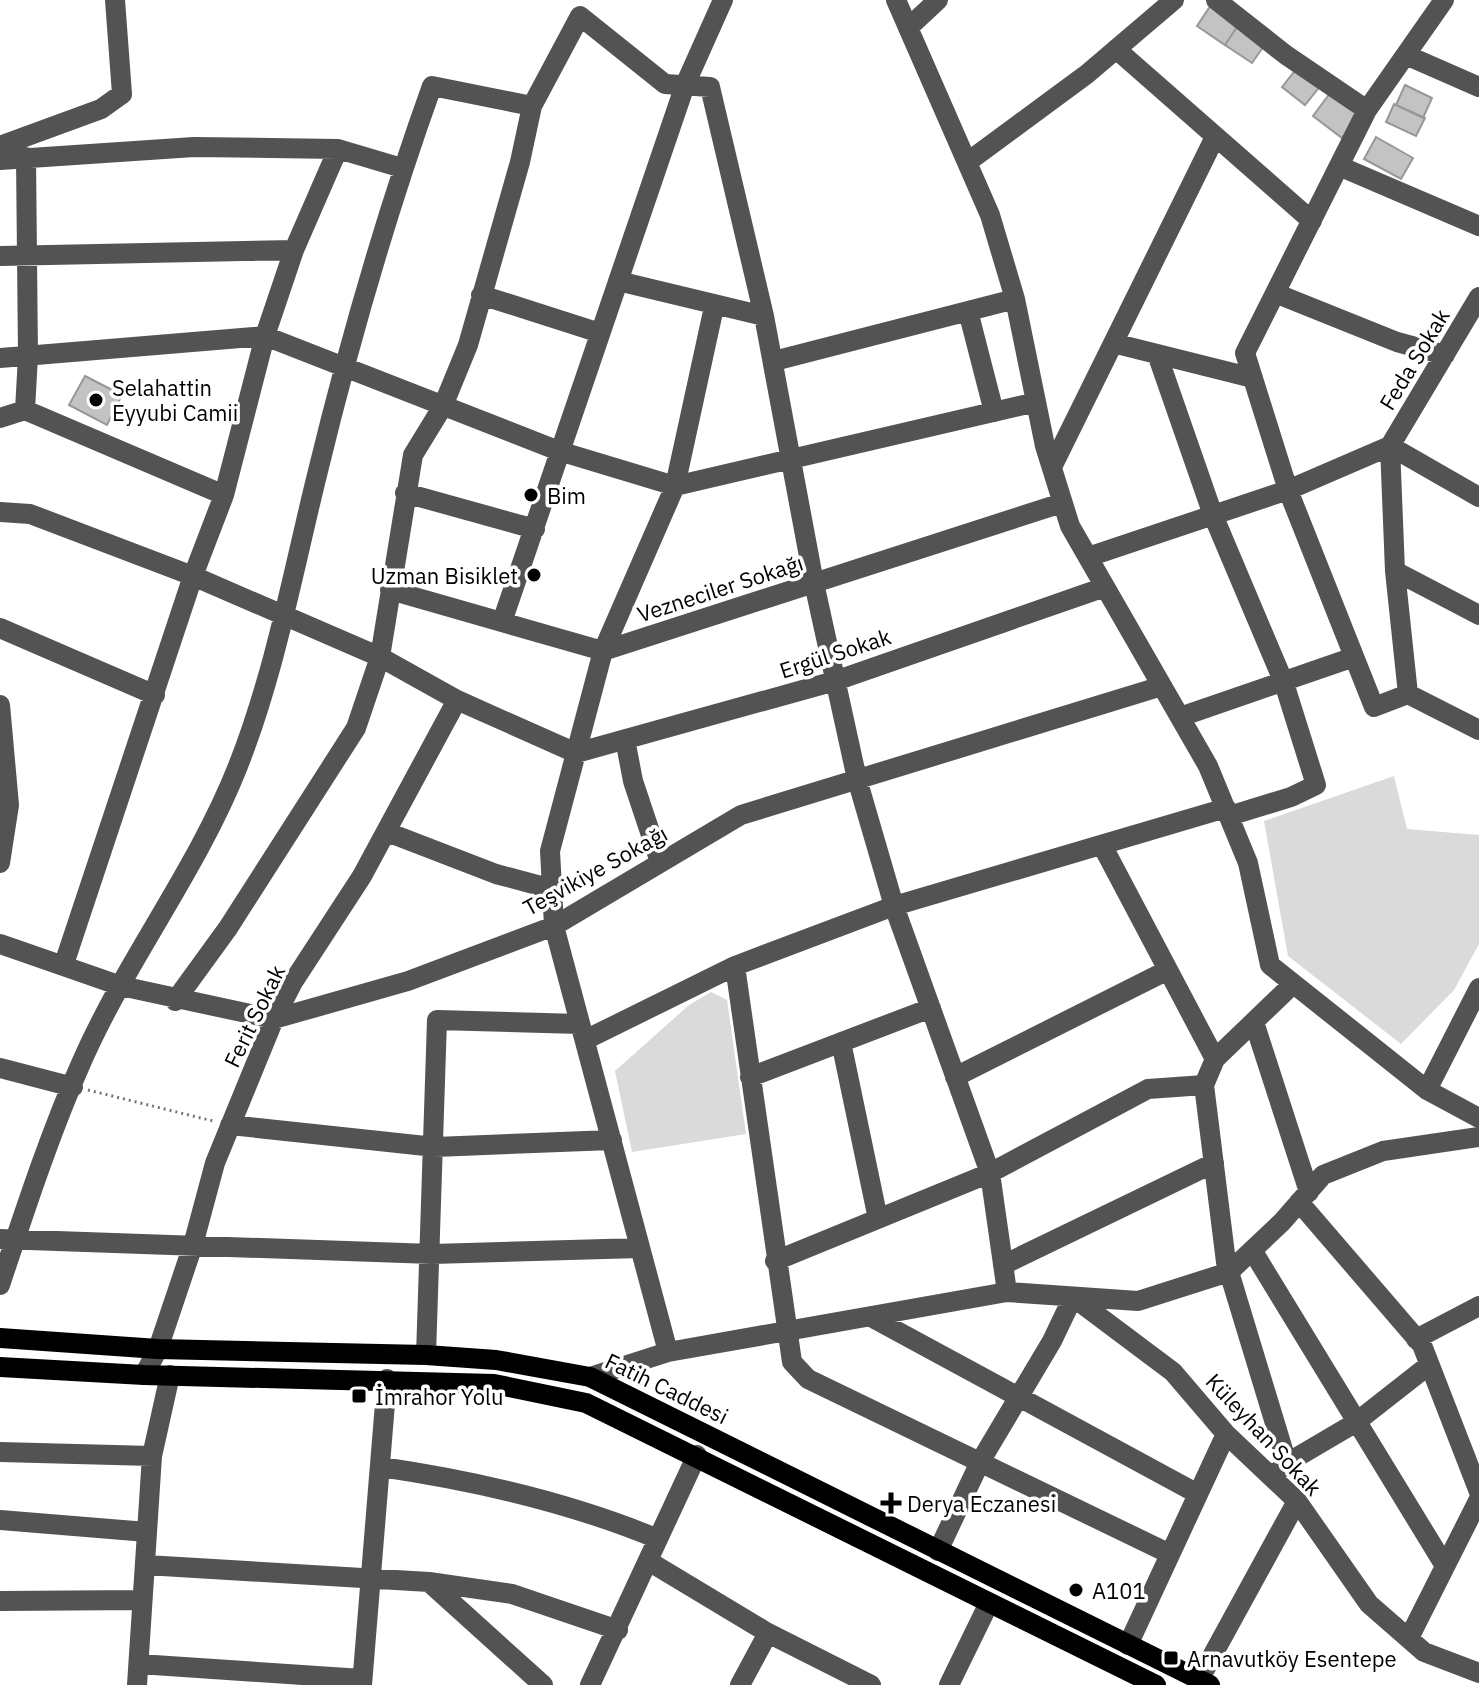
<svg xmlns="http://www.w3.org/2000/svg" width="1479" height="1685" viewBox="0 0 1479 1685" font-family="'IBM Plex Sans',sans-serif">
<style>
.green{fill:#dadada}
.building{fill:#c3c3c3;stroke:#979797;stroke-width:2}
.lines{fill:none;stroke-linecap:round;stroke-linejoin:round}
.path{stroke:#757575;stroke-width:3;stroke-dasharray:2 4;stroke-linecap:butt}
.minor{stroke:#535353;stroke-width:20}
.major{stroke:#000;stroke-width:20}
.poi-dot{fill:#000;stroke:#fff;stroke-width:3}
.labels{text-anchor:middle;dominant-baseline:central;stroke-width:7;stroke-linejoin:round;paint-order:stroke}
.street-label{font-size:22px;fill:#000;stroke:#fff}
.poi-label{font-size:22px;fill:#000;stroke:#fff;text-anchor:start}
</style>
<rect width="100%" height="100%" fill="#fff"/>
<path class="green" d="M1394,776l13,53 72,6v109l-25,46 -53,54 -113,-88 -24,-135z
M711,992l16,8 19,134 -114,18 -17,-81 74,-66z"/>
<path class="building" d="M1211,5l28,19 -14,21 -28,-19z
M1239,24l27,19 -14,20 -27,-18z
M1298,67l23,18 -16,20 -23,-18z
M1405,85l27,13 -9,20 -27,-13z
M1331,92l29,22 -18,24 -29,-22z
M1394,104l31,14 -9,18 -30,-14z
M1376,137l37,21 -12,21 -37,-20z
M85,376l37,19 -15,30 -38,-20z"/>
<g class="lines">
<path class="path" d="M88,1090l125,31"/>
<path class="minor" d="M896,0l94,215 25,84 30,147 25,80 138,240 40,97 22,102 157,125 52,28
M1216,0l70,55 81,55
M908,28l30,-28
M1116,49l196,172
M1406,55l73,32
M0,146l101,-37 21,-15 -7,-94
M0,160l194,-13 144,2 64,19
M969,161l118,-87 87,-74
M1339,166l140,60
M0,256l294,-6
M618,281l146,35
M1275,293l122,49 48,13
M481,295l119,38
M968,311l26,101
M1113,343l140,35
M1157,354l56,161 71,168 32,102 -25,12 -62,19
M0,358l265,-22 294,115 116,35 361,-84
M774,361l241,-62
M25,410l3,-54 -2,-199
M0,418l25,-8 199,85
M1390,446l5,125 13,123 -34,13 -86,-217 -43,-137 122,-243 77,-110
M1390,446l89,-149
M1390,446l89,51
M1052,467l163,-330
M405,493l130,36
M0,512l30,2 163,62 187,81 77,43 119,53 259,-72 270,-94
M1088,557l200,-67 102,-44
M1395,571l84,44
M390,590l213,61 459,-148
M502,622l183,-537 38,-85
M0,628l155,67
M1408,694l71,36
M0,705l9,100 -9,58
M1180,717l174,-60
M625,739l8,42 27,81
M387,832l109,42 56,15
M1102,845l113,214
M0,944l121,42 153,33 134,-38 146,-55 187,-111 421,-129
M64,964l129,-388 31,-81 41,-159 29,-86 44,-101
M735,966l57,396 16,17 362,175
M175,1001l53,-73 128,-200 24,-71 33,-202 30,-49 25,-61 52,-183 12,-56 48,-90 85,68 45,3 54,229 50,267 43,196 37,127 96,267 17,119
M1254,1022l55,170
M585,1040l150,-74 159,-60 332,-98
M841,1042l37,177
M0,1068l73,19
M750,1077l181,-69
M955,1077l213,-107
M1427,1090l52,-102
M230,1125l205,22 177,-7
M1299,1202l123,143 57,147
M0,1239l432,15 208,-6
M1252,1250l193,316
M775,1261l215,-88 158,-84 56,-4
M1003,1265l211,-102
M0,1285c25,-75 50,-152 82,-224 45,-102 115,-191 156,-295 37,-94 55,-194 79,-291 32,-132 69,-261 115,-389l100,20
M871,1317l327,177
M1416,1339l63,-33
M668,1352l-114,-426 -4,-75 53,-200 72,-165 39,-179
M426,1355l11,-335 143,4
M144,1375l14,-26 35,-104 22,-82 59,-144 19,-37 69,-106 95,-176
M590,1377l78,-25 339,-60 131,9 91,-29 53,-50 41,-47 60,-24 96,-14
M0,1452l152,4
M1287,1463l68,-40 74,-58
M381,1467c96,14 188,35 277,72
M1272,1477l15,-14 -61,-201 -22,-177 11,-26 77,-74
M0,1520l147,12
M938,1551l42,-89 72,-121 21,-44 100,75 53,62 71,67 72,103 55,48 55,21
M650,1562l118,71 103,52
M146,1565l283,17 114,103
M429,1582l83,12 106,36
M0,1601l142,-1
M1409,1638l70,-139
M1128,1645l98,-211
M139,1664l223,15
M1199,1680l98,-179
M137,1685l15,-229 18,-81
M362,1685l25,-306
M590,1685l107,-230
M740,1685l28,-52
M949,1685l40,-82"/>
<path class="major" d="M0,1338l158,11 268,6 70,5 94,17 620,308
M0,1367l144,8 350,9 92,19 570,282"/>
</g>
<g class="poi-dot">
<circle cx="96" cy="400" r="8"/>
<circle cx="531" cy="495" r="8"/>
<circle cx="534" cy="575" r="8"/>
<rect x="351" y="1388" width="16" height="16" rx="4"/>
<path d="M887 1491h8v8h8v8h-8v8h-8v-8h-8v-8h8z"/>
<circle cx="1076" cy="1590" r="8"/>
<rect x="1163" y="1650" width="16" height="16" rx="4"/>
</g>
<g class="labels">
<g class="street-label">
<text transform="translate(1414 359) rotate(-59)">Feda Sokak</text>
<text transform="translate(720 588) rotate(-18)">Vezneciler Sokağı</text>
<text transform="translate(835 653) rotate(-18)">Ergül Sokak</text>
<text transform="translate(595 870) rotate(-29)">Teşvikiye Sokağı</text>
<text transform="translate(254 1016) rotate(-64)">Ferit Sokak</text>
<text transform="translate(667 1388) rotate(26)">Fatih Caddesi</text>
<text transform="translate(1264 1434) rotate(47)">Küleyhan Sokak</text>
</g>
<g class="poi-label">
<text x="112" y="387">Selahattin<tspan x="112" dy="25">Eyyubi Camii</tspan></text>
<text x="547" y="495">Bim</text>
<text x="518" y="575" text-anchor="end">Uzman Bisiklet</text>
<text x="375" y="1396">İmrahor Yolu</text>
<text x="907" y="1503">Derya Eczanesi</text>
<text x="1092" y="1590">A101</text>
<text x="1187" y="1658">Arnavutköy Esentepe</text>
</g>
</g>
</svg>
